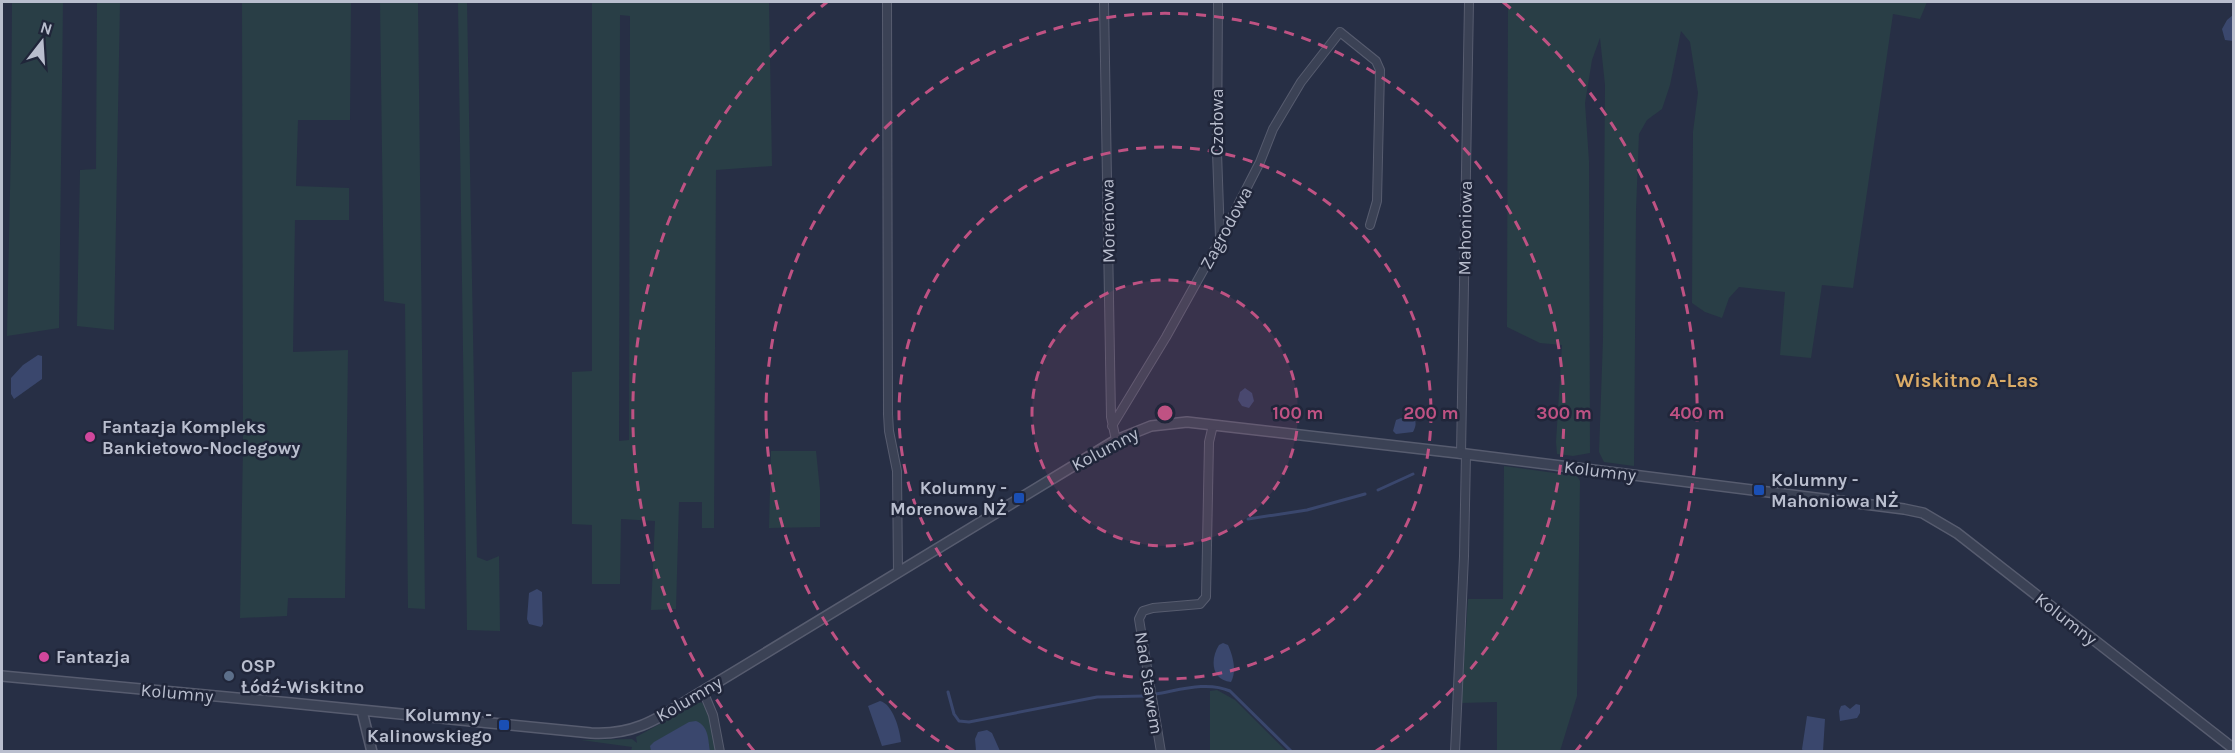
<svg xmlns="http://www.w3.org/2000/svg" width="2235" height="753" viewBox="0 0 2235 753" font-family="Karla,sans-serif">
<style>
.green{fill:#293e46;fill-rule:evenodd}
.water{fill:#3a476d}
.lines{fill:none;stroke-linecap:round;stroke-linejoin:round}
.stream{stroke:#3a476d;stroke-width:3}
.minor-casing{stroke:#575c6f;stroke-width:10}
.tertiary-casing{stroke:#575c6f;stroke-width:12}
.minor{stroke:#3b4255;stroke-width:8}
.tertiary{stroke:#3b4255;stroke-width:9}
.ring{fill:none;stroke:#bf5283;stroke-width:3;stroke-dasharray:10 8}
.hotel-dot{fill:#d1479c;stroke:#20263a;stroke-width:2}
.transit-dot{fill:#1a4fb4;stroke:#20263a;stroke-width:2}
.service-dot{fill:#5c6f8a;stroke:#20263a;stroke-width:2}
.labels{text-anchor:middle;dominant-baseline:central;stroke-width:5;stroke-linejoin:round;paint-order:stroke}
.street-label{font-size:18px;fill:#b9bece;stroke:#20263a}
.poi-label{font-size:18px;font-weight:bold;fill:#b9bece;stroke:#20263a;text-anchor:start}
.neighbourhood-label{font-size:20px;font-weight:bold;fill:#dbac67;stroke:#20263a}
.centre{fill:#bf5283;stroke:#20263a;stroke-width:3}
.ring-label{font-size:18px;text-anchor:middle;font-weight:bold;fill:#bf5283;stroke:#20263a;stroke-width:5;stroke-linejoin:round;paint-order:stroke}
</style>
<rect width="100%" height="100%" fill="#272f45"/>
<path class="green" d="M12,2h51l-4,326 -52,8 4,-194z
M97,2h23l-6,328 -37,-4 3,-156 16,-1z
M242,2h109l-1,118h-52l-2,66 53,2v32h-54l-2,132 55,-2 -3,248h-57l-1,18 -47,2 3,-171z
M380,2h38l7,607 -17,-1 -3,-304 -21,-3z
M458,2h9l10,555 10,4 12,-5 1,75 -33,-1z
M592,2h177l3,164 -56,4 -2,358h-12v-26h-23l-3,107 -25,1 4,-89 -34,-2 -1,65h-28v-59l-20,-1v-152l20,-1zM620,15l10,1 -1,424 -10,1z
M1508,2h419l-7,17 -27,-5 -40,274 -31,-3 -11,73 -31,-3 5,-63 -46,-5 -10,11 -7,20 -17,-6 -13,-9 1,-171 5,-39 -8,-51 -9,-11 -11,54 -8,24 -15,11 -8,14 -3,76 -2,256 -30,-4 -5,-10 4,-113 2,-254 -5,-47 -8,22 -7,43 4,58 1,292 -17,3 -16,-2 -1,-12 6,-97 -22,-2 -33,-16z
M771,451h45l4,39v37l-51,1z
M1504,466l73,10 3,5 -3,215 -17,55h-63v-49l-36,1 7,-104h35z
M1217,690l18,10 51,51h-76v-60z
M700,702l8,4 9,45h-86l1,-4 -51,-7 51,-1 5,4 -1,-6z"/>
<path class="water" d="M2233,15v26l-8,-1 -3,-11 5,-9z
M38,355l4,1v23l-28,20 -3,-5v-16l12,-13z
M1245,388l7,5 2,8 -5,7 -7,-2 -4,-6 2,-8z
M1409,415c8,3 8,10 4,17l-17,2 -3,-3 3,-11z
M537,589l5,3 1,32 -2,3 -12,-3 -2,-5 2,-26z
M1223,643l5,2c5,11 9,26 3,37 -20,-2 -21,-23 -12,-37z
M880,701c13,3 20,29 21,41l-19,4 -14,-40z
M1856,704l4,1v8l-3,5 -17,3 -1,-10 2,-5 4,-1 5,4z
M1807,716l18,3 -2,32h-20l-1,-2z
M696,721c13,5 12,19 14,30h-59l-1,-5 4,-4 35,-20z
M987,730l5,3 8,18h-24l-1,-12 3,-7z"/>
<g class="lines">
<path class="stream" d="M1378,490l35,-16
M1248,519l59,-9 58,-16
M948,692l6,22 5,7 10,1 128,-25 47,-1
M1156,694c24,-4 51,-13 74,-3l62,61"/>
<g class="minor-casing">
<path id="minor" d="M887,2l1,412 1,17 8,40 1,101
M1104,2l7,415 5,23
M1218,2l-1,150 3,86
M1112,426l54,-89 53,-95 41,-80 13,-33 28,-47 39,-50 36,29 4,9 -3,131 -7,24
M1461,454l8,-452
M703,691l10,24 7,37
M1161,752l-22,-133 4,-8 10,-3 47,-4 6,-7 3,-155 4,-17
M1455,752l9,-196 2,-102"/>
</g>
<g class="tertiary-casing">
<path id="tertiary" d="M2,676l289,27 300,30c48,3 73,-19 112,-42l413,-251 35,-14 36,-4 279,32 438,55 19,4 34,20 277,216
M362,711l10,41"/>
</g>
<use href="#minor" class="minor"/>
<use href="#tertiary" class="tertiary"/>
</g>
<circle cx="1165" cy="413" r="133" fill="#bf5283" fill-opacity=".12"/>
<g class="ring">
<circle cx="1165" cy="413" r="133"/>
<circle cx="1165" cy="413" r="266"/>
<path d="M954 751A399 399 0 1 1 1376 751"/>
<path d="M754 751A532 532 0 0 1 827 2M1503 2A532 532 0 0 1 1576 751"/>
</g>
<g class="hotel-dot">
<circle cx="90" cy="437" r="6"/>
<circle cx="44" cy="657" r="6"/>
</g>
<g class="transit-dot">
<rect x="1753" y="484" width="12" height="12" rx="3"/>
<rect x="1013" y="492" width="12" height="12" rx="3"/>
<rect x="498" y="719" width="12" height="12" rx="3"/>
</g>
<circle class="service-dot" cx="229" cy="676" r="6"/>
<g class="labels">
<g class="street-label">
<text transform="translate(1217 122) rotate(-90)">Czołowa</text>
<text transform="translate(1108 221) rotate(-91)">Morenowa</text>
<text transform="translate(1226 228) rotate(-62)">Zagrodowa</text>
<text transform="translate(1465 228) rotate(-89)">Mahoniowa</text>
<text transform="translate(1105 449) rotate(-28)">Kolumny</text>
<text transform="translate(1600 471) rotate(7)">Kolumny</text>
<text transform="translate(2066 619) rotate(38)">Kolumny</text>
<text transform="translate(1149 683) rotate(81)">Nad Stawem</text>
<text transform="translate(177 693) rotate(5)">Kolumny</text>
<text transform="translate(689 699) rotate(-30)">Kolumny</text>
</g>
<g class="poi-label">
<text x="102" y="427">Fantazja Kompleks<tspan x="102" dy="21">Bankietowo-Noclegowy</tspan></text>
<text x="1771" y="480">Kolumny -<tspan x="1771" dy="21">Mahoniowa NŻ</tspan></text>
<text x="1007" y="488" text-anchor="end">Kolumny -<tspan x="1007" dy="21">Morenowa NŻ</tspan></text>
<text x="56" y="657">Fantazja</text>
<text x="241" y="666">OSP<tspan x="241" dy="21">Łódź-Wiskitno</tspan></text>
<text x="492" y="715" text-anchor="end">Kolumny -<tspan x="492" dy="21">Kalinowskiego</tspan></text>
</g>
<g class="neighbourhood-label">
<text x="1967" y="380">Wiskitno A-Las</text>
</g>
</g>
<circle cx="1165" cy="413" r="9" class="centre"/>
<g class="ring-label">
<text x="1298" y="419">100 m</text>
<text x="1431" y="419">200 m</text>
<text x="1564" y="419">300 m</text>
<text x="1697" y="419">400 m</text>
</g>
<rect width="2235" height="753" fill="none" stroke="#b9bece" stroke-width="6"/>
<g transform="translate(42 42) rotate(17)" stroke="#20263a" stroke-width="4.5" paint-order="stroke">
<path d="M0-4.5L10 22L0 15L-10 22Z" fill="#b9bece"/>
<text y="-9" font-size="16" font-weight="bold" text-anchor="middle" fill="#b9bece">N</text>
</g>
</svg>
